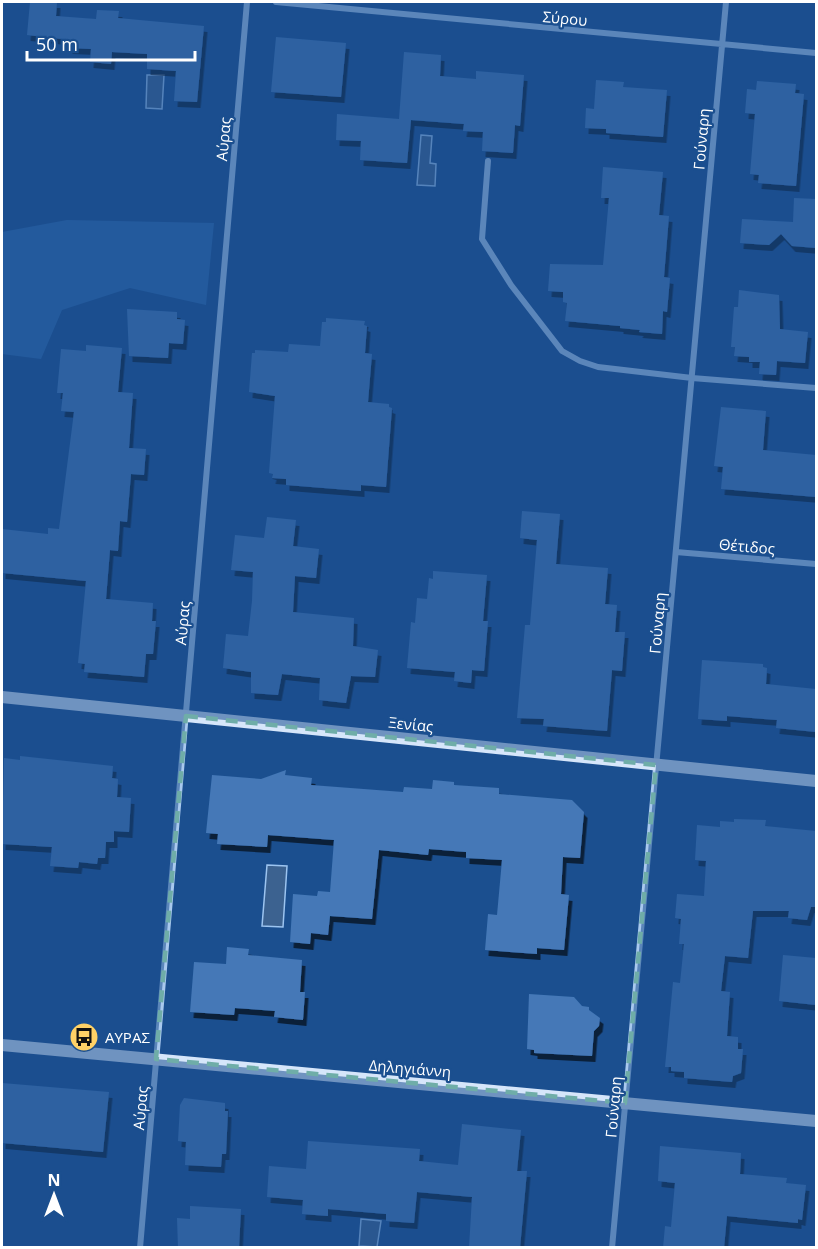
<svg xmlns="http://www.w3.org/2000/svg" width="818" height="1249" viewBox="0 0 818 1249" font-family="'Open Sans',sans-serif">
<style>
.green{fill:#2e69ad}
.water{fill:#3c6290;stroke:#9cc4f0;stroke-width:1.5}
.building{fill:#4478b7;filter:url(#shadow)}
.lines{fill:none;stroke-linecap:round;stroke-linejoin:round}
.street{stroke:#a9c9ee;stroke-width:6}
.secondary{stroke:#d6e6fa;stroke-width:12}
.marked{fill:none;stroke:#6fada8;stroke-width:4.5;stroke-dasharray:12 8;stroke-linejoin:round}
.labels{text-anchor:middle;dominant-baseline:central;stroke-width:4.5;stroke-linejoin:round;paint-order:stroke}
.street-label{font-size:15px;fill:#fff;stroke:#1b4f8f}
.poi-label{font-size:15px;fill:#fff;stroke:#1b4f8f;text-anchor:start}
</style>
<defs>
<filter id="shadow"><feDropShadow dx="3.5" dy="6" stdDeviation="0" flood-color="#0009"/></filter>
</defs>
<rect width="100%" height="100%" fill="#1b4f8f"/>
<path class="green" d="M67,220l147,3 -8,82 -76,-17 -68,22 -21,49 -39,-5v-122z"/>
<path class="water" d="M147,75h17l-2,34 -16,-1z
M421,135l11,1 -2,27 6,1 -1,22 -18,-1z
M267,865l20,1 -4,61 -21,-1z
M361,1219l20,2 -4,26 -18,-1z"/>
<path class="building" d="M30,2h27l-1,14 40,3 1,-9 22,1 -1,7 86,8 -7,76 -23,-1 2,-30 -29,-2v-15l-35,-2 -1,12 -21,-2 1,-13 -22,-1 1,-8 -43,-5z
M276,37l70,6 -5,54 -70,-5z
M404,52l37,3 -1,21 36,3v-8l48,4 -4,51 -5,-1 -2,28 -31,-2 1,-19 -20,-1 1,-7 -53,-4 -4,43 -47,-3 1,-19 -25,-1 1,-26 62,5z
M596,80l28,2 -1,5 44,3 -4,47 -57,-4v-4l-21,-1 1,-20 8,1z
M757,81l39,3 -1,9 9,1 -8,92 -38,-3 1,-8 -9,-1 5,-60 -10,-1 2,-24 9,1z
M603,167l60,5 -4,43 10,1 -5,61 6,1 -3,34 -4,-1 -1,23 -23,-2 1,-2 -20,-2v-2l-55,-5 2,-18 -4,-1v-10l-15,-1 2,-27 53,1 6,-67h-8z
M794,198l22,1v49l-24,-2 -11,-12 -12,11 -29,-2 2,-24 51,3z
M739,290l40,5 1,34 28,3 -3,31 -28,-2 -1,14 -17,-1 1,-12h-11v-5l-15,-1 1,-9h-4l3,-40h4z
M127,309l50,3v7l8,1 -2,24 -14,-1 -1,15 -39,-2z
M326,318l39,3 -1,4 3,1 -2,27 7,1 -4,48 21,2v3l3,1 -6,79 -25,-2v6l-75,-6v-6l-14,-1 1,-4 -4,-1 6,-77 -26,-4 3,-39h3v-3l33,2 1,-8 31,2 2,-24h4z
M86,345l36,3 -4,44 15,1 -4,55 17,1 -2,26 -13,-1 -4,48 -7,-1 -2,30 -8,-1 -4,49 47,4 -1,18h4l-3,33h-7l-2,23 -60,-5 1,-8 -7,-1 8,-82 -84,-8v-44l46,5v-6l11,1 15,-117 -13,-1 2,-18h-6l4,-44 25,2z
M721,407l45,4 -3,39 53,5v42l-95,-8 2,-22 -9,-1z
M522,511l38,3 -4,50 52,4 -3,36 12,1 -2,27h10l-3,39 -10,-1 -5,61 -64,-5 1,-7 -27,-1 8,-93h5l7,-85 -17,-2z
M267,517l29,3 -3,26 26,3 -3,29 -21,-2 -2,36 61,6 -1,28 25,4 -3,27 -24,-1 -5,27 -27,-3 1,-22 -38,-4 -4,21 -27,-2v-21l-28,-4 3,-34 22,2 4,-35 1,-29 -22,-2 4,-35 29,3z
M433,571l54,4 -4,46h5l-4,50 -12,-1 -1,13 -17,-2 1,-9 -48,-4 4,-46 4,1 2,-25 10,1 2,-21 4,1z
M702,660l61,4v3l4,1 -1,16 50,5v43l-40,-4 1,-8 -50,-4v5l-29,-2z
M20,756l93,10 -1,12 6,1 -1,18 14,1 -2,34 -15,-1v11h-8l-1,16h-7l-1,6 -18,-2 -1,6 -28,-2 2,-19 -50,-3 2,-86 16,2z
M286,770l-1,5 27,3 -1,7 92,7 1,-5 28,2 1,-9 21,2v3l45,3v6l73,6 12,12 -4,46 -17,-1 -2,37 8,1 -5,55 -27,-2v6l-52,-4 3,-36 9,1 5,-55 -36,-2v-6l-37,-3 -1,6 -49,-5 -7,69 -42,-3 -2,19 -17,-2 -1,11 -20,-2 3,-48 24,2 1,-5 12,1 4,-52 -66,-5 -1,12 -50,-3 1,-10 -12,-1 6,-58 49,4z
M734,819l32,1 -1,6 51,5v76h-5l-4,13 -19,-2 1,-7h-36l-5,47 -23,-2 -4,35 9,1 -3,44 11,1v12h5l-2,24 -8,3 -1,6 -48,-4v-6l-13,-1v-4h-6l8,-85 7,1 4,-39h-5l2,-25 -6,-1 2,-24 27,2 2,-35 -11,-1 2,-35 23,2v-6l14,1z
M227,947l22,2 -1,6 54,5 -2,32h5l-2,28 -29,-3 1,-6 -40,-3 -1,7 -44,-3 4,-50 32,2z
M783,955l33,3v47l-37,-4z
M529,994l45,3 8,9 7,1v3l11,8 -1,8 -5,5 -2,25 -58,-3v-3l-7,-1z
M2,1083l107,9 -6,60 -101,-9z
M184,1098l41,5v8h3l-2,43h-4l-1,13 -36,-2 1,-23 -8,-1 2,-36z
M462,1124l59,6 -4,41h10l-7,77h-51l3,-51 -55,-5 -3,31 -28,-2v-7l-58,-5v7l-26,-2 1,-14 -36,-3 2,-31 37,3 2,-28 112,8 -1,12 39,4z
M660,1146l81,7 -1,21 47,4 -1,5 20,2 -4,35 -4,-1v4l-71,-7 -3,32h-61l2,-22 6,1 4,-44 -17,-2z
M190,1206l51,3 -2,39h-61l-1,-30 13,1z"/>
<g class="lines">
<path class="street" d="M276,2l540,51
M488,161l-6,78 29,46 51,66 18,10 18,6 94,11 124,10
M676,552l140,12
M140,1248l107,-1246
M612,1248l114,-1246"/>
<path class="secondary" d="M2,697l814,84
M2,1045l814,76"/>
</g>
<path d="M0 0H818V1249H0ZM186,716l470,49 -31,338 -469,-44z" fill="#1b4f8f" fill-opacity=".55" fill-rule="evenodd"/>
<path class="marked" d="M186,716l470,49 -31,338 -469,-44z"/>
<defs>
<g id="bus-disc" transform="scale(1.5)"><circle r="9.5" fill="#ffd166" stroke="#1b4f8f"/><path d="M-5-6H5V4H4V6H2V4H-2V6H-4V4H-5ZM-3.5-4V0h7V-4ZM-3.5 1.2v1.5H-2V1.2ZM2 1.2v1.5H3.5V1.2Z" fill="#111"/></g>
</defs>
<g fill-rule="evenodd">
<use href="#bus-disc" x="84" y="1037"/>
</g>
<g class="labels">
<g class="street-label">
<text transform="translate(565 18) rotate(5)">Σύρου</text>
<text transform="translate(223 139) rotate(-85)">Αύρας</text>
<text transform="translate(701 139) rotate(-85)">Γούναρη</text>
<text transform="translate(747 546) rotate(5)">Θέτιδος</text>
<text transform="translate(182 623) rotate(-85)">Αύρας</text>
<text transform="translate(657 623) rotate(-85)">Γούναρη</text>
<text transform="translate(411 724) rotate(6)">Ξενίας</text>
<text transform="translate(410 1068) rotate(5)">Δηληγιάννη</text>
<text transform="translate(613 1107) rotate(-85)">Γούναρη</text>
<text transform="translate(140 1108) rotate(-85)">Αύρας</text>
</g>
<g class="poi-label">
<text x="105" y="1037">ΑΥΡΑΣ</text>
</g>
</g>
<rect width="818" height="1249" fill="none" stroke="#ffffff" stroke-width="6"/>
<g transform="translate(54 1195)" stroke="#1b4f8f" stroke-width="4.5" paint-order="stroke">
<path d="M0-4.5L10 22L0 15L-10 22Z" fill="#ffffff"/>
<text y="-9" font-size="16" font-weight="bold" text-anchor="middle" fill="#ffffff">N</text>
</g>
<path d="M27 51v9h168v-9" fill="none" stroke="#ffffff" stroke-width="3"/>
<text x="36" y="51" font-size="18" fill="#ffffff" stroke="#1b4f8f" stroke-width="4.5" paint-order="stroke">50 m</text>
</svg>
